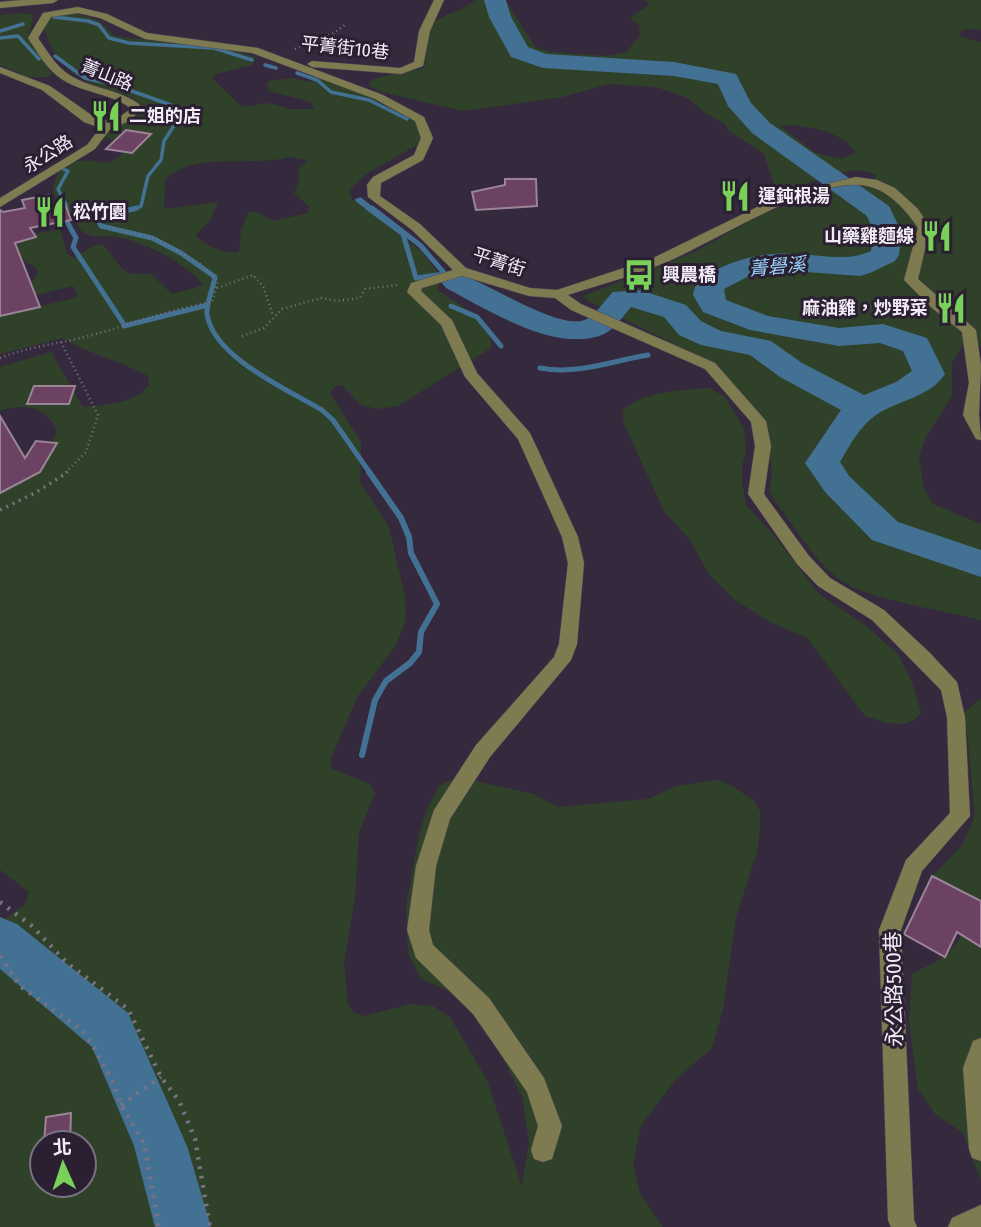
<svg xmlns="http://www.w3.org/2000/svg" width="981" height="1227" font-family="'Fira Sans Condensed','Noto Sans TC',sans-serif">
<rect width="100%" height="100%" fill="#352a3d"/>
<!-- green -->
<path fill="#2f4129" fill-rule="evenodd" d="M475,0H505L535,47L551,52L606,56L626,52L640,36L639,25L630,18L650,4L644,0H981V30L968,29L959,32L961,37L981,42V346L963,345L952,363V396L926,437L919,456L923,486L933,504L981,524V620C946,611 867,599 840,580C815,562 788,518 769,492L772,473L768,438L714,364L588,301L583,296L696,251L762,214L830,190L857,187L875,179L876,175C851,160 808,189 782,188L774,184L764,154L729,131L725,124L705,113L688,98L656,87L608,84L563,97L463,111L381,92L370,86L369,82L376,78L424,68L432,23C446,13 462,12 475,0ZM792,125C815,128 842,132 855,152L843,159L816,153L780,126Z
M20,13L34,15L28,37L52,74L49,77H28L0,65V15Z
M75,13L98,20L115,36L229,49L255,57L253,65L215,74L213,79L242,107L269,103L290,109H314L311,102L269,91L267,85L269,81L292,78L310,82L321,78L376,97L417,121L422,138L417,145L366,174L349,191L352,199L421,251L443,279L437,289C458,306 492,317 491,348L398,406L378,409L361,405L342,385L335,386L330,393L361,442L360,482L389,527L405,597L406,619L396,645L358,696L330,760L332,769L370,784L375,793L359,832L355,897L344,963L348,1004L354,1013L364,1016L410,1004L433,1006L450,1017L487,1080L522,1187L529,1142L522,1096L499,1051L466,1001L448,990L421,979L408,953L406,906L419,835L427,809L439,786L448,781L466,779L534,794L558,807L648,799L676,786L717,780L731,785L754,801L760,811V831L757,852L736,917L723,1009L712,1048L677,1078L641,1126L633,1164L640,1194L663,1227H0V923L25,904L29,892L0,870V487L48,450L57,431C47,406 23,403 0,411V367L51,352L83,407C105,405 135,404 149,385L148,376C122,361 90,355 63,338L0,354V316L78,297L73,286L0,304V289L32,281L38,274L36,267C26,263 20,257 17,247L25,236L60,229L67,254L73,258L93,246L103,244L123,270L132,274H151L172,294L204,285C184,262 147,243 117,237C105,235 90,240 80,229C77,226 75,219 73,214L57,207L53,187L59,170C64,167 69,163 75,162C103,155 105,177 131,143L103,138L110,127L138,116L141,105C134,97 122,94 112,91C74,79 57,66 44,28L51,17ZM289,157L308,160L299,168V181L294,193L309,207L308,213L273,221L259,213L249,211L241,230L239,252C225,255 205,246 195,235L209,222L218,202L164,209L165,181C190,150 253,168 289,157ZM42,1143H84V1185H42Z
M709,388L724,396L744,428L746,451L742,466V482L746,505L776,538L819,594L864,624L898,654L912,682L921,713L914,720L905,724L887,723L865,716L807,638L772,623L735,600L709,574L690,540L664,511L624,424L622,411C644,391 680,390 709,388Z
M981,698V1181L963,1133L935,1114L918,1089L909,1021L912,973C959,954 959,944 974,898L932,876L963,844L975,815L965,712Z"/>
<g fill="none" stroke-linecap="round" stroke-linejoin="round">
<!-- stream-far2 -->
<path stroke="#437194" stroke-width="3.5" d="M54,17L88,21L99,25L109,38L129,43L214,48L252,60
M0,31L23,24
M0,38L18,36L39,59
M55,56L85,78L112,84L171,105L179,118L164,141L161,160L148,176L141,206L133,210
M265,65L276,68
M297,73L317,80L331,92L369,100L407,119
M63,169L68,171L58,189L66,204V210
M360,199L374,210
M357,200L370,210"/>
<!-- stream-far1 -->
<path stroke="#437194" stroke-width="5" d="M66,208L65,218L76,238L73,247L123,323
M137,208L97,217L101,226L152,238L181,253L215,277C213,288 206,304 207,314C213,357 288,390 322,410L333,420L370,473
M368,208L403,234L416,278L445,274L420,245L372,208
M451,306L477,317L501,346
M124,326L208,305
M540,368C578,375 611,361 648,355"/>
<!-- stream -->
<path stroke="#437194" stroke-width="6" d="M362,755L375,700L386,681L410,663L419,652L421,632L437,604L411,553L409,537L401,518L369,472"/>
<!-- river -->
<path fill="#437194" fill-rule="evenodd" d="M484,0H506L511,17L528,47L546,54L674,62L736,74L751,103L770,123L889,206L902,233L899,255L895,261L870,273L860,276L793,271L753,274L724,289L726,300L768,316L839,328L883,324L927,338L945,374C929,398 898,400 876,415C859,427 850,445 840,462L849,476L898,522L981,550V577L872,540L825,492L805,463L841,410L780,377L750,355L701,345L679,335L664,317L631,307C623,316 615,329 604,334C558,355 486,309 446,288L441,282L446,276L456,273C484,280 561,333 587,319C597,313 605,300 613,292L640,290L686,305L701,321L721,331L771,341L802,363L864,395L896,382L912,371L903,351L880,343L839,346L750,330L703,312L693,295C696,279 704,276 718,269C742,257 769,252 797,254C823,255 847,262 871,251L874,233L867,216L752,133L728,106L718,84L674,76L543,68L511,57L489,17Z
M0,917L17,924L128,1013L187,1146L211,1227H155L134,1146L92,1047L0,969Z"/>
</g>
<!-- building -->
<path fill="#6c4263" stroke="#9b8495" stroke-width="2" d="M126,130L151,134L132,153L106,149Z
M505,179H536L537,206L476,210L472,192L505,185Z
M48,195L51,204L64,201L71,220L30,228L36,237L15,243L40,307L0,316V210L3,212L25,208L22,200Z
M34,386H75L69,404H27Z
M0,416L25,458L36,441L57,443L40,472L0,493Z
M932,876L981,901V947L957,932L945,957L904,934Z
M71,1113L70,1143H44L46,1117Z"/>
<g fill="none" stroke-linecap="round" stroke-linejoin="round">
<defs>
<path id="minor" d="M22,0H58L53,3L0,8V2Z
M434,0H444L430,31L423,66L401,74L312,67L307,64L312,61L400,68L414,62L419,31Z
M78,7L107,14L147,33L258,48L383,95L424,117L433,138L423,160L381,183L380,196L420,224L466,268L530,288L557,290L651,259L784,194L856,177L877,180L895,188L918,209L930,228L918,279L976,330L981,366L979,415L981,440L976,439L963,415L969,383L962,332L932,308L904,280L918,228C907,211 891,193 871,187C819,171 710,246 659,265C630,277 598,285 568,295L581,304L715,363L766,421L771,446L764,494L809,556L830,578L884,610L930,653L957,682L965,717L970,816L922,871L901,930L914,1220L917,1227H891L888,1220L879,930L906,860L950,813L947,717L941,690L872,620L818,586L797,564L748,494L755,446L751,422L705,369L571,310L555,298L529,296L462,276L422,288L421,291L452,320L477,373L530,433L578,537L584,563L577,644L571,660L490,757L450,819L436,866L429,930L433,945L489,998L544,1078L562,1126L552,1159L543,1162L534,1159L531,1150L538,1126L527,1092L473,1014L416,958L407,930L416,866L434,810L476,745L554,657L559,644L568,563L562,537L518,439L465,377L441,325L407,292L411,283L453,270L412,230L368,197L367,185L373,177L414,155L421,138L415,121L375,99L252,53L145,39L100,18L78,13L51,17L38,38C48,52 56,67 71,76C93,89 118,89 139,104L141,111L125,123L111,128L95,149L0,207V198L87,145L100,128L84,122L42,90L0,73V67L50,86L100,121L117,119L129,110V107C109,93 84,93 63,80C47,70 38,53 28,38L43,13Z
M981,1038V1161L972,1158L969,1149L963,1068L973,1041Z
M981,1205V1227H948L952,1218Z"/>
</defs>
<!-- minor casing -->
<use href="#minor" stroke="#504557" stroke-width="1"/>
<!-- path-far2 -->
<path stroke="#7b7282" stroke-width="2.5" stroke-dasharray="1 3.5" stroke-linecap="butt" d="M295,49L334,33L345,25
M217,288L253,275L263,286L273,316
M242,336L264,328L282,309L321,298L337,301L360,298L365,289L397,285
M61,342L98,415L86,452L65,473
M0,358C28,347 56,344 85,337C128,326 168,309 212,302L218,281L199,263L157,239L102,226"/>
<!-- path-far1 -->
<path stroke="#7b7282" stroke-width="3.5" stroke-dasharray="2 5" stroke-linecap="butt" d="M0,510L35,493L68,472"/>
<!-- path -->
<path stroke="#7b7282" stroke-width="4.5" stroke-dasharray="2.5 7" stroke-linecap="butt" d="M0,902L32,926L67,963L128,1009L161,1077L179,1101L195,1139L210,1227
M0,956L20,986L83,1031L96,1051L112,1080L121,1105L144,1143L159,1227
M121,1105L161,1077"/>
<!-- minor -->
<use href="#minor" fill="#7e7b50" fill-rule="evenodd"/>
</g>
<!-- icons -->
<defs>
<symbol id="restaurant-bare" viewBox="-9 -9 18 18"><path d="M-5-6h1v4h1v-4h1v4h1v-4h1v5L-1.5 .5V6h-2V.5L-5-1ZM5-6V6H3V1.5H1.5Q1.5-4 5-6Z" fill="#78d158" stroke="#2b2032" stroke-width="2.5" paint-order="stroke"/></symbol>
<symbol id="bus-bare" viewBox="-9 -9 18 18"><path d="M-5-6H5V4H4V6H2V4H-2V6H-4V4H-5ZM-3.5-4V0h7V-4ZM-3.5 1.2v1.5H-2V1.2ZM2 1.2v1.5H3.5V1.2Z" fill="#78d158" stroke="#2b2032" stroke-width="2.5" paint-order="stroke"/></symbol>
</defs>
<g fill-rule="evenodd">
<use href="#restaurant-bare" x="84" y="94" width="44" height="44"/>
<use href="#restaurant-bare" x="713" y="174" width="44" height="44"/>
<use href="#restaurant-bare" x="28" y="190" width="44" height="44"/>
<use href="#restaurant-bare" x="915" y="214" width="44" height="44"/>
<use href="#bus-bare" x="617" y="253" width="44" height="44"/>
<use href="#restaurant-bare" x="929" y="286" width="44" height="44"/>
</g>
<g text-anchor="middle" stroke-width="6" stroke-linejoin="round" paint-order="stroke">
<!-- far-street labels -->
<g font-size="18" fill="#f3ecf8" stroke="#2b2032">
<text transform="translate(345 48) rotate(6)" y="6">平菁街10巷</text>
<text transform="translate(107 75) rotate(22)" y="6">菁山路</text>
<text transform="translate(48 154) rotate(-32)" y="6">永公路</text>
<text transform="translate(499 262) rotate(18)" y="6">平菁街</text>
</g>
<!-- far-poi labels -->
<g font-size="18" font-weight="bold" fill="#f3ecf8" stroke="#2b2032" text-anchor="start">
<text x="129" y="122">二姐的店</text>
<text x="758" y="202">運鈍根湯</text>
<text x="73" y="218">松竹園</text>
<text x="914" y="242" text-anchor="end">山藥雞麵線</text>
<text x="662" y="281">興農橋</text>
<text x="928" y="314" text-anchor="end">麻油雞，炒野菜</text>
</g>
<!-- far-water labels -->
<g font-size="19" font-style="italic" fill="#9bd3fe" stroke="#2b2032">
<text transform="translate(777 266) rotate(-5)" y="7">菁礐溪</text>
</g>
<!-- street labels -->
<g font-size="21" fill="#f3ecf8" stroke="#2b2032">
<text transform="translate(894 989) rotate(-91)" y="7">永公路500巷</text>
</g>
</g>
<!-- north arrow -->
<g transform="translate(63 1164) rotate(357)"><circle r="33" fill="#2b2032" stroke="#7b7281" stroke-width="2"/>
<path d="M0-5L12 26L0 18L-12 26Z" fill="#78d158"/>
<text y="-10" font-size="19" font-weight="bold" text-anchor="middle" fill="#f3ecf8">北</text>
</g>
</svg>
